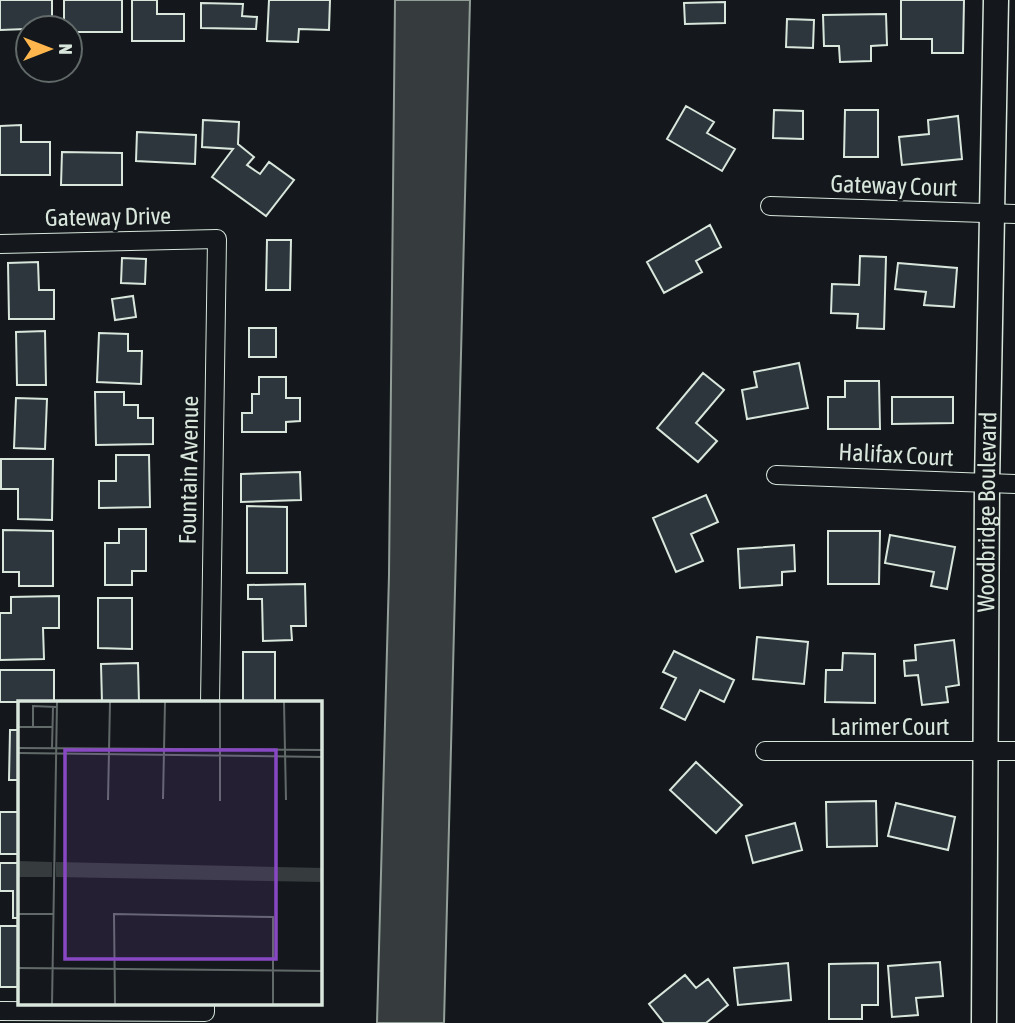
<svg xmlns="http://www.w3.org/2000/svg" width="1015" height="1023" font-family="'Asap Condensed',sans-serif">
<rect width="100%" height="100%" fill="#14181c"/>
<!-- water -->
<path fill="#363b3e" stroke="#939e99" stroke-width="2" d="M395,0H470L444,1023H377L389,575Z"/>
<!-- building -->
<path fill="#2c363c" stroke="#d8e6dc" stroke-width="2" d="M0,0H52V28L0,30Z
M64,0H122V32H70V28H64Z
M132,0H157V14H184V41H132Z
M269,0H330L329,30L299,29L298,42L267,41Z
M901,0H964L963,53H932V39H901Z
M725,2V23L685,24L684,3Z
M201,3L243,4L242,16L257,17L256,29L201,28Z
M886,14L887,45L871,46V61L840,62L839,46H824L823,15Z
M787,19L814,20L813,48L786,47Z
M686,106L714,122L707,133L735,149L722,171L667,139Z
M774,110L803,111V139L773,138Z
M845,110H878V157H844Z
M958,116L962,159L902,165L899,137L929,134L928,120Z
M203,120L239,122L238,144L254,157L247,165L260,174L269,162L294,180L266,216L212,177L233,149L202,147Z
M21,125V142H50V175H0V126Z
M137,132L196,135L195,164L136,161Z
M62,152L122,153V185H61Z
M710,225L721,247L696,261L702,272L664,293L647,262Z
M267,240H291L290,290H266Z
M860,256L886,257L884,329L857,328L858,314L831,313L832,284L859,285Z
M122,258L146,259L145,284L121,283Z
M38,262L39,290H54V319H9L8,263Z
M898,263L957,268L954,307L924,305L926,292L895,289Z
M133,296L136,317L115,320L112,299Z
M249,328H276V357H249Z
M45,331L46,385H17L16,332Z
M99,333L128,334V351H142L141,384L97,382Z
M799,363L808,408L747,419L742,390L757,387L754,372Z
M703,373L724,390L696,423L717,441L698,462L657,428Z
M259,377H286V398H300V421L286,422V432H242V413H252V394H259Z
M845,381H879L880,429H828V397H845Z
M95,392H124V405H138V418H153V444L96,445Z
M892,397H953V423L892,424Z
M16,398L47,399L45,449L14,448Z
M116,455H149L150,507L99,508V481H116Z
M1,459H53L52,520L18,519V489H1Z
M300,472L301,500L241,502V474Z
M706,495L718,522L691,534L703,561L676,572L653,518Z
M247,506L287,507V573H247Z
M119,529H146V571H132V585H105V543H119Z
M3,530L53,531V586H19V572H3Z
M828,531H880L879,584H828Z
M890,535L955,547L947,589L931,586L934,572L885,563Z
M794,545L795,571L782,572V585L740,588L738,549Z
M305,584L306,626H291L292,640L263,641L262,599H248V585Z
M59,596V628H43L44,659L0,660V613H11V597Z
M98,598H132V649L98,648Z
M757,637L808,642L804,684L753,679Z
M954,640L959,685L946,687L948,702L922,705L918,675L905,676L904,661L916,660L915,645Z
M674,651L734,680L724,702L700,690L685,720L661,708L676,678L663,672Z
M243,652H275V703H243Z
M843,653L875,654V703L825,702L826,670H842Z
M138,663L139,703H102L101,664Z
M0,670H54V702H0Z
M10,730H19V780H9Z
M696,762L742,805L716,833L670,790Z
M876,801L877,846L827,847L826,802Z
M896,803L955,817L948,850L888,836Z
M0,812H19V854H0Z
M795,823L802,850L753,863L746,836Z
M0,863H19V918H13V891H0Z
M0,926H19V987H0Z
M940,962L943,996L916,998L918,1015L892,1017L888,966Z
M788,963L791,1000L738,1005L734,968Z
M878,963V1005H862V1019H829V964Z
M685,975L696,988L708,979L728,1005L706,1023H664L649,1004Z"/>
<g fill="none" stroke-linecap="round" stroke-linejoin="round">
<defs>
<path id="street" d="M770,206L1015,214
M0,244L217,239L210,703
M776,475L1015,484
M765,751H1015
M0,1011L205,1012V1004"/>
<g id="secondary">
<path id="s1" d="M984,1023L987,484L996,0"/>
</g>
</defs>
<!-- street casing -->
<use href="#street" stroke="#d8e6dc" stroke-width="20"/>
<!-- secondary casing -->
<use href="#secondary" stroke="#d8e6dc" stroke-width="27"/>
<!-- street -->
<use href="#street" stroke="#14181c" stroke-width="18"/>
<!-- secondary -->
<use href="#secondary" stroke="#14181c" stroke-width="24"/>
</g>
<g text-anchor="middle" stroke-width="5" stroke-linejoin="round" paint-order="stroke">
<!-- street labels -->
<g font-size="24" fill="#d8e6dc" stroke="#14181c">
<text transform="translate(894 186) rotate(2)" y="8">Gateway Court</text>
<text transform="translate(108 217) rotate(-1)" y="8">Gateway Drive</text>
<text transform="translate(896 455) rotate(3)" y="8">Halifax Court</text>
<text transform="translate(189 470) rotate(-89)" y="8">Fountain Avenue</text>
<text dy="8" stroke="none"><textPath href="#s1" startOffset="511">Woodbridge Boulevard</textPath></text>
<text x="890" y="735">Larimer Court</text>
</g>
</g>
<!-- overview -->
<g transform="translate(18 701)">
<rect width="304" height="304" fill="#14181c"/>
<path d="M0,160L34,161V176H0ZM38,161L305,167L304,181L38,176Z" fill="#363b3e"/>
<path fill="none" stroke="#626a69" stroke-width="2" d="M266,1L268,99M0,26H35M15,26V5L38,6M0,47L305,49M34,47L35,6M0,52L305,56M145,98L147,1M90,99L92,1M202,100V1M0,213H35M0,267L305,270M34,304L39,1M97,304L96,213L255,216V304"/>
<path fill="#8948c3" fill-opacity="0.15" stroke="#8948c3" stroke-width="3.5" d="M47,49H258V258H47Z"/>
<rect width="304" height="304" fill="none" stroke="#d8e6dc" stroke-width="3.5"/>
</g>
<!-- north arrow -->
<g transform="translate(49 49) rotate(90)"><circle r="33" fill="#14181c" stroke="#626a69" stroke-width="2"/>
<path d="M0-5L12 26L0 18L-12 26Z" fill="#ffb74d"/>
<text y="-10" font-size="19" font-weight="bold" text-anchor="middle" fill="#d8e6dc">N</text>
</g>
</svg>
